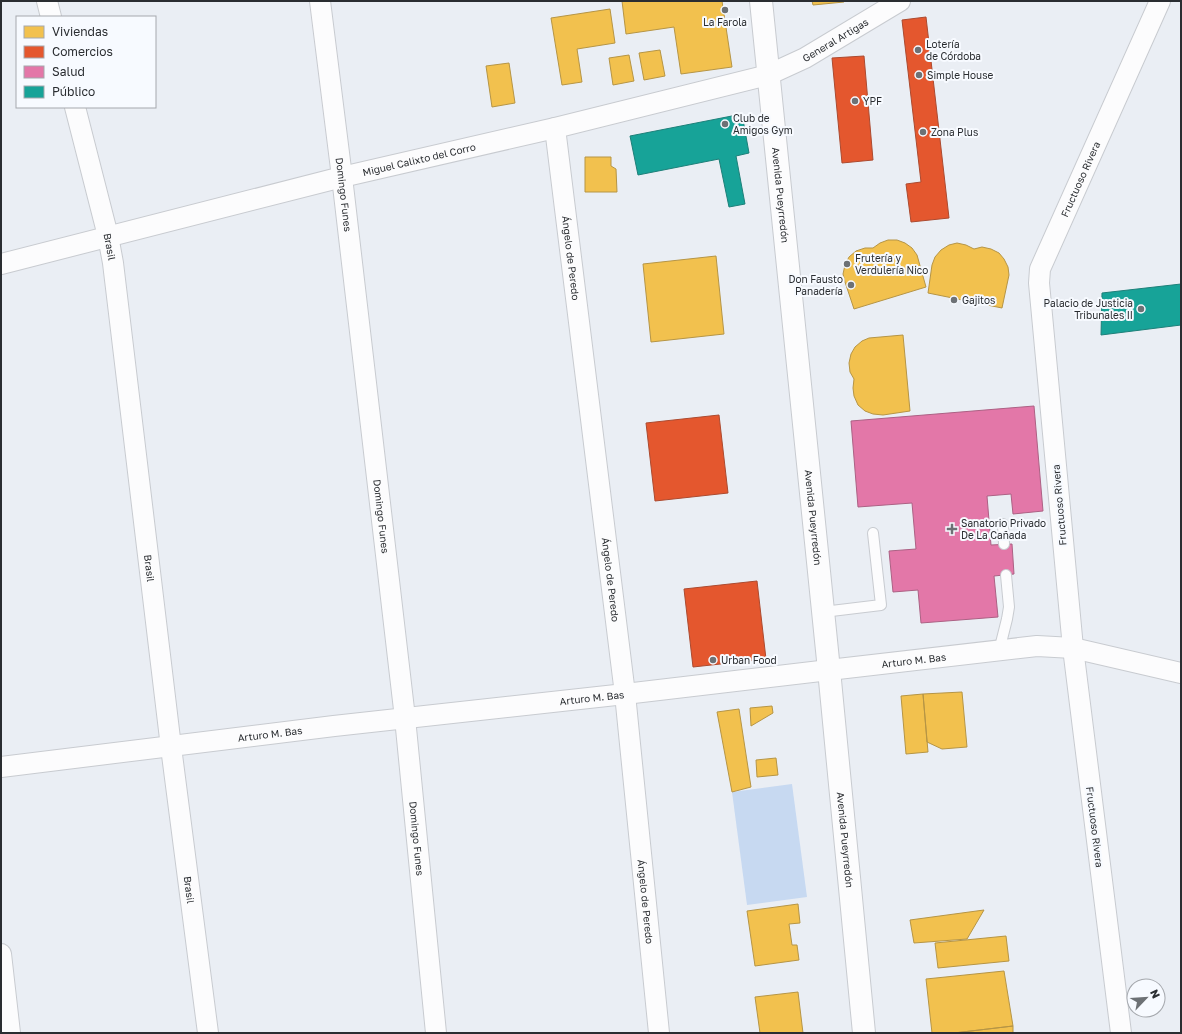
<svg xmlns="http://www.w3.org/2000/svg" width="1182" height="1034" font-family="'Golos Text',sans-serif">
<rect width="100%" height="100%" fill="#eaeef4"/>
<!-- green -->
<path fill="#c7d9f1" d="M792,784L807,897L747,905L732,792Z"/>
<!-- homes -->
<path fill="#f2c14e" stroke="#b69545" d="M622,1H722L732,67L681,74L674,27L626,34Z
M812,1H844V2L813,5Z
M610,9L615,43L577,49L582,82L562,85L551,18Z
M660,50L665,76L644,80L639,53Z
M629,55L634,81L613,85L609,58Z
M509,63L515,103L492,107L486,66Z
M585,157H611V166L616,169L617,192H585Z
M888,240H897L905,243L912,248L917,255L926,287L854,309L845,282L843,274L845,265L849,257L856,251L865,248H873L880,243Z
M957,243L966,245L974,249L982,247L991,249L999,253L1004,259L1008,267L1009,275L1002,308L928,293L932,265L935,257L941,250L949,245Z
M716,256L724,334L651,342L643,264Z
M903,335L910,411L883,415L873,414L865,411L858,405L854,396L853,388L854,379L850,372L849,363L851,354L855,347L862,341L869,338Z
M962,692L967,747L942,749L927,742L923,694Z
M923,694L928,752L906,754L901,696Z
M772,706L773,713L751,726L750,708Z
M739,709L751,787L732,792L717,712Z
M776,758L778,775L757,777L756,760Z
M798,904L800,923L789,924L792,945H797L799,960L755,966L747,911Z
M984,910L967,939L914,943L910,920Z
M1006,936L1009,961L938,968L935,943Z
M1004,971L1013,1026L954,1033H932L926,979Z
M798,992L803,1033H760L755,997Z
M1013,1026V1033H954Z"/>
<!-- shops -->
<path fill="#e4572e" stroke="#ac4a2f" d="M926,17L949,218L911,222L906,184L921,182L902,20Z
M864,56L873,160L842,163L832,58Z
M719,415L728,493L655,501L646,423Z
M757,581L766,659L693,667L684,589Z"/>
<!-- health -->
<path fill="#e377a8" stroke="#ac6184" d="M1034,406L1043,511L1013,514L1011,494L987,496L991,545L1012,544L1014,574L994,576L998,617L921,623L918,590L893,592L889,551L916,549L912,503L858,507L851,421Z"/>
<!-- public -->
<path fill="#17a398" stroke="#1d8079" d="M742,114L749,153L736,156L745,204L729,207L719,159L638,175L630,136Z
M1181,284V325L1101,335L1102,293Z"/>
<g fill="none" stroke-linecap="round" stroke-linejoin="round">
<defs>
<path id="service" d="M1003,524L1004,544
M823,612L881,605L873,533
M999,651L1007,619L1009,607L1006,575"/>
<g id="minor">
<path d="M47,1L51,17"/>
<path id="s1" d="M320,1L342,177L405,718L436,1033"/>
<path id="s2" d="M75,107L108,236L113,263L171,747L208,1033"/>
<path id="s3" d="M555,128L625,694L659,1033"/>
<path id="s4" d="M1,264L342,177L555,128L768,75L805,58L900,1"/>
<path id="s5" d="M1,767L334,726L625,694L829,670L1037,646L1073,648L1181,673"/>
<path d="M1,954L10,1033"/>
<path id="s6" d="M1121,1033L1073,648L1039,283L1040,269L1160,1"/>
</g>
<g id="secondary">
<path id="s7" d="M761,1L829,670L864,1033"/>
</g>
</defs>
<!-- service casing -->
<use href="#service" stroke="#c8cbd0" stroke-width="12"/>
<!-- minor casing -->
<use href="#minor" stroke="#c8cbd0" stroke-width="22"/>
<!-- secondary casing -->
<use href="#secondary" stroke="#c8cbd0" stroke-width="24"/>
<!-- service -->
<use href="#service" stroke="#fcfcfd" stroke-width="10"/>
<!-- minor -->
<use href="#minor" stroke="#fcfcfd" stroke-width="20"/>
<!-- secondary -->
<use href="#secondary" stroke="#fcfcfd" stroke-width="22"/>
</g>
<!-- markers -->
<g fill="#6d7175" stroke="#f7faff" stroke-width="1.5">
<circle cx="725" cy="10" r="4"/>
<circle cx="918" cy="50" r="4"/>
<circle cx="919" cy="75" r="4"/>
<circle cx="855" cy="101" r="4"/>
<circle cx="725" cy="124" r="4"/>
<circle cx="923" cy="132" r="4"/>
<circle cx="847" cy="264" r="4"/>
<circle cx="851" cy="285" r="4"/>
<circle cx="954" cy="300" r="4"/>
<circle cx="1141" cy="309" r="4"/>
<path d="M950 523h4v4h4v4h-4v4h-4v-4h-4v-4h4z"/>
<circle cx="713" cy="660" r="4"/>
</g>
<g text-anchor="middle" stroke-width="4" stroke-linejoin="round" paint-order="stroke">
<!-- poi labels -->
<g font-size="10" fill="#2a2d31" stroke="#f7faff" text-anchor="start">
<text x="725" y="26" text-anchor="middle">La Farola</text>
<text x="926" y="48">Lotería<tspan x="926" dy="12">de Córdoba</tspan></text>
<text x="927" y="79">Simple House</text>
<text x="863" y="105">YPF</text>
<text x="733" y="122">Club de<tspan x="733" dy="12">Amigos Gym</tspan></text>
<text x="931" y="136">Zona Plus</text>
<text x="855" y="262">Frutería y<tspan x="855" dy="12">Verdulería Nico</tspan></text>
<text x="843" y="283" text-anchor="end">Don Fausto<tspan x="843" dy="12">Panadería</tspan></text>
<text x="962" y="304">Gajitos</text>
<text x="1133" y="307" text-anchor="end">Palacio de Justicia<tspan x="1133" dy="12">Tribunales II</tspan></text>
<text x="961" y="527">Sanatorio Privado<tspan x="961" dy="12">De La Cañada</tspan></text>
<text x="721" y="664">Urban Food</text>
</g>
<!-- street labels -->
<g font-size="10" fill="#2a2d31" stroke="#f7faff">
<text dy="4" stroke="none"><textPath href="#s4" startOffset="866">General Artigas</textPath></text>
<text dy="4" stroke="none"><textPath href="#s4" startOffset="431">Miguel Calixto del Corro</textPath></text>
<text dy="4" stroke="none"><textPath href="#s6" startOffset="867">Fructuoso Rivera</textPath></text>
<text dy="4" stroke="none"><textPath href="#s1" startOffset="195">Domingo Funes</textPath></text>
<text dy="4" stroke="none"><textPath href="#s7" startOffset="195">Avenida Pueyrredón</textPath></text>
<text dy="4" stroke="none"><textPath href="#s2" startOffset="144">Brasil</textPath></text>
<text dy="4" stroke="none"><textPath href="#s3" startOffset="131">Ángelo de Peredo</textPath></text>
<text transform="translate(1059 505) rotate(-95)" y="4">Fructuoso Rivera</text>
<text dy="4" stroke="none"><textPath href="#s1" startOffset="519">Domingo Funes</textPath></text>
<text dy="4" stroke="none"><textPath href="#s7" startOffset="519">Avenida Pueyrredón</textPath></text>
<text dy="4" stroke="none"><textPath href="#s2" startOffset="468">Brasil</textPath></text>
<text dy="4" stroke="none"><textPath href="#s3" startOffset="455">Ángelo de Peredo</textPath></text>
<text dy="4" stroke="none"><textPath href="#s5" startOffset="919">Arturo M. Bas</textPath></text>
<text dy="4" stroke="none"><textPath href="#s5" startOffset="595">Arturo M. Bas</textPath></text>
<text dy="4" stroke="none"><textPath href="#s5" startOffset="271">Arturo M. Bas</textPath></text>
<text transform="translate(1095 827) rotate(83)" y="4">Fructuoso Rivera</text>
<text dy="4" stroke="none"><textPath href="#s1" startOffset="843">Domingo Funes</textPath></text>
<text dy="4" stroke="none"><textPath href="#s7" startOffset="843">Avenida Pueyrredón</textPath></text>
<text dy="4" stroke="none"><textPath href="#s2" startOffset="792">Brasil</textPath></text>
<text dy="4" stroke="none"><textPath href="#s3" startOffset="779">Ángelo de Peredo</textPath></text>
</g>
</g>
<!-- border -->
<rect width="1182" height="1034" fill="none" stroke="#2a2d31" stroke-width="4"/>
<!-- legend -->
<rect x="16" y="16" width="140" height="92" fill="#f7faff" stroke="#a5a8ad"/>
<rect x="24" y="26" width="20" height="12" fill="#f2c14e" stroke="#a5a8ad"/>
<text x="52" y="36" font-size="12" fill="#2a2d31">Viviendas</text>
<rect x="24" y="46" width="20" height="12" fill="#e4572e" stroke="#a5a8ad"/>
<text x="52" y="56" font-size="12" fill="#2a2d31">Comercios</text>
<rect x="24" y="66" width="20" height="12" fill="#e377a8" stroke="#a5a8ad"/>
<text x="52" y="76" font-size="12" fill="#2a2d31">Salud</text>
<rect x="24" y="86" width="20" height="12" fill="#17a398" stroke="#a5a8ad"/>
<text x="52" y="96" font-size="12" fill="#2a2d31">Público</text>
<!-- north arrow -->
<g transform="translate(1146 998) rotate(65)"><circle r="19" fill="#f7faff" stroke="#a5a8ad"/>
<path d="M0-3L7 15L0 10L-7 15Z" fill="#6d7175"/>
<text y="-6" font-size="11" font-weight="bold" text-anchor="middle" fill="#2a2d31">N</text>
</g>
</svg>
